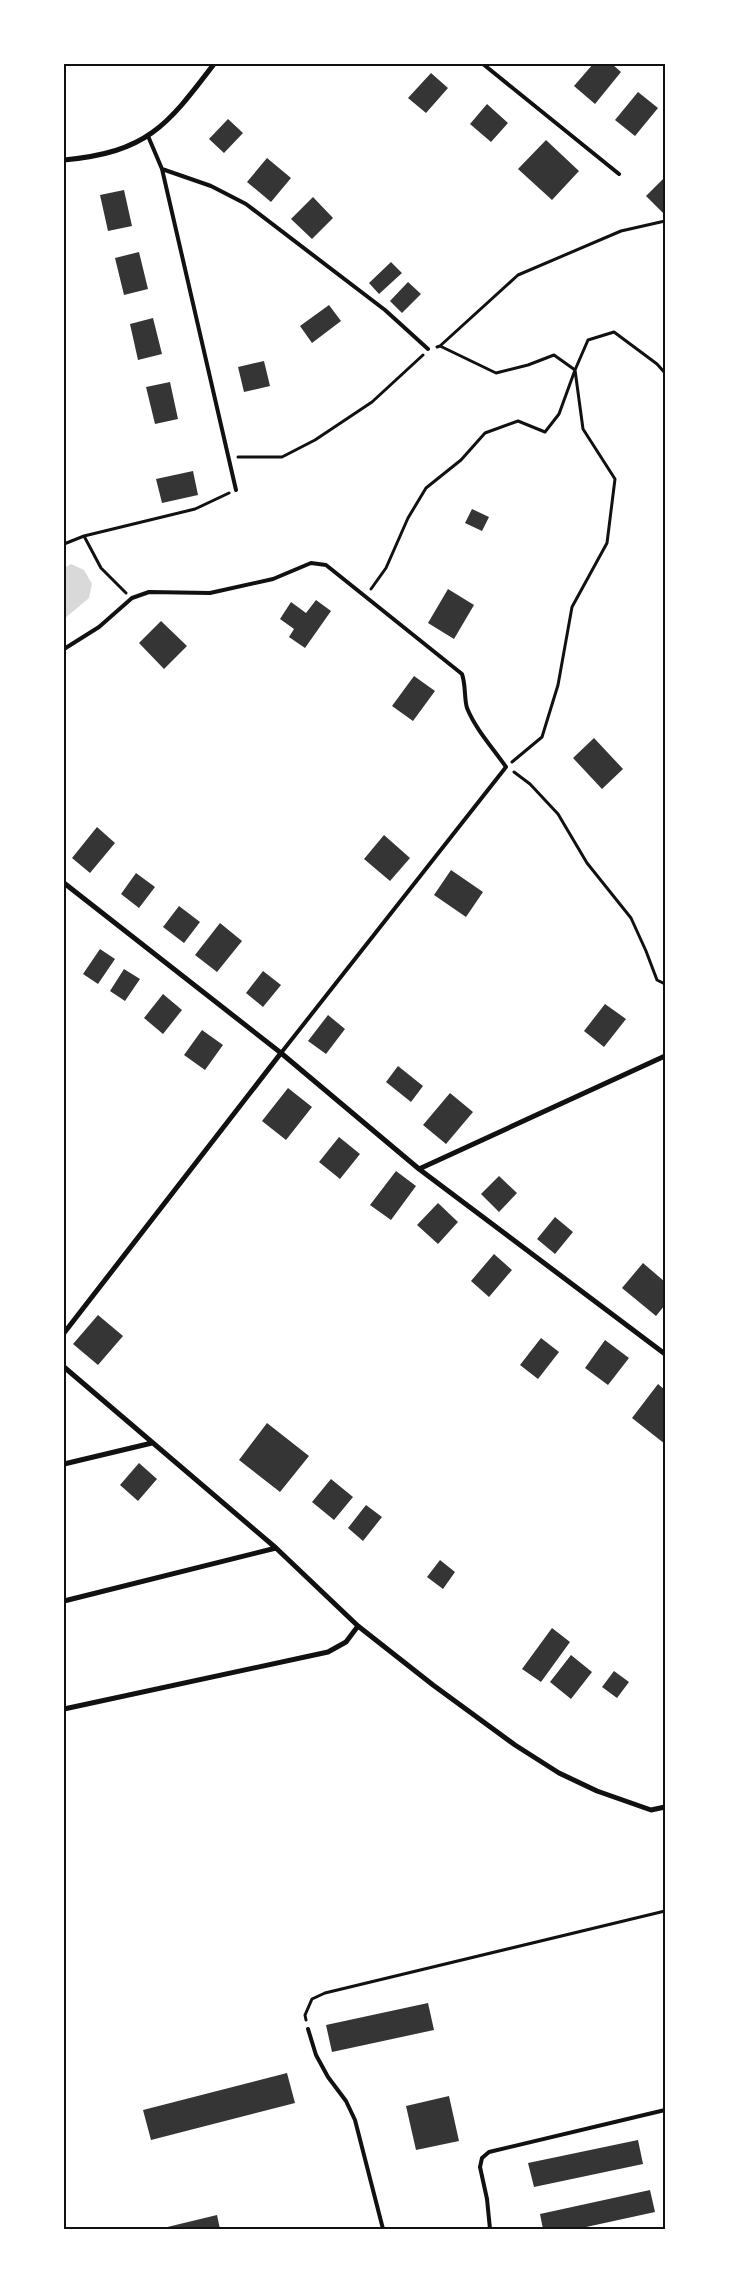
<svg xmlns="http://www.w3.org/2000/svg" width="729" height="2293" font-family="'PT Sans Narrow',sans-serif">
<rect width="100%" height="100%" fill="#fff"/>
<!-- water -->
<path fill="#d9d9d9" d="M71,564L84,570L92,584L89,598L64,619V568Z"/>
<!-- building -->
<path fill="#353535" d="M593,64H612L621,72L595,104L574,86Z
M431,73L448,88L426,113L408,98Z
M638,92L658,108L635,136L615,120Z
M487,104L508,123L491,142L470,124Z
M228,119L243,133L224,153L209,139Z
M546,140L579,171L552,200L518,169Z
M267,158L291,178L271,202L247,182Z
M665,177V215L646,196Z
M124,190L132,226L108,231L100,195Z
M313,197L333,218L312,239L291,219Z
M139,252L148,289L124,295L115,258Z
M391,262L402,273L379,294L369,283Z
M408,282L421,294L402,313L390,301Z
M329,305L341,321L312,343L300,326Z
M153,318L162,354L138,360L130,324Z
M264,361L270,386L244,392L238,367Z
M170,382L178,419L155,424L146,387Z
M193,471L198,495L162,503L156,479Z
M472,509L489,517L482,531L465,523Z
M448,589L474,605L454,639L428,623Z
M316,600L331,611L305,648L289,637L294,629L280,619L291,602L306,613Z
M161,621L187,646L164,669L139,643Z
M414,676L435,691L413,721L392,706Z
M594,738L623,769L602,789L573,758Z
M97,827L115,843L90,873L72,858Z
M384,835L410,858L390,881L364,859Z
M451,870L483,892L466,917L434,895Z
M136,873L155,887L139,908L121,894Z
M179,906L200,922L184,943L163,927Z
M220,923L242,941L217,972L195,955Z
M100,949L115,959L98,984L83,974Z
M124,969L140,979L125,1001L110,991Z
M263,971L281,985L263,1007L246,993Z
M163,994L182,1010L163,1034L144,1018Z
M605,1004L626,1019L604,1047L584,1031Z
M328,1015L345,1029L326,1054L308,1041Z
M202,1030L223,1045L205,1070L184,1055Z
M398,1066L423,1086L411,1102L386,1082Z
M288,1088L312,1107L286,1140L262,1121Z
M450,1093L473,1112L446,1144L423,1125Z
M339,1137L360,1154L340,1179L319,1162Z
M396,1171L416,1186L391,1220L370,1205Z
M499,1176L517,1193L499,1212L481,1194Z
M438,1203L458,1222L438,1244L417,1225Z
M555,1217L573,1232L555,1254L537,1239Z
M494,1254L512,1270L489,1297L471,1281Z
M643,1263L665,1282V1305L656,1316L622,1288Z
M98,1315L123,1336L98,1365L73,1344Z
M541,1338L559,1352L538,1379L520,1365Z
M605,1340L629,1358L608,1385L585,1368Z
M658,1384L665,1390V1444L632,1418Z
M267,1423L309,1456L280,1492L239,1460Z
M139,1463L157,1479L138,1501L120,1485Z
M331,1479L353,1497L334,1520L312,1502Z
M366,1505L382,1517L363,1541L348,1528Z
M440,1560L455,1572L443,1589L427,1577Z
M552,1628L570,1642L541,1682L522,1669Z
M571,1655L592,1672L571,1699L550,1682Z
M614,1671L629,1682L617,1698L602,1687Z
M428,2003L434,2030L332,2052L326,2025Z
M287,2073L295,2103L151,2140L143,2110Z
M449,2096L459,2141L416,2150L406,2106Z
M638,2140L643,2164L534,2187L528,2163Z
M650,2190L655,2212L577,2229H543L540,2214Z
M217,2215L220,2229H159Z"/>
<g fill="none" stroke-linecap="round" stroke-linejoin="round">
<!-- path -->
<path stroke="#111" stroke-width="3" d="M440,346L518,275L621,231L665,221
M437,347L440,346L496,373L528,365L554,355L575,370L588,340L614,332L657,364L665,373
M238,457H282L315,440L372,402L423,355
M64,544L84,536
M371,589L386,568L408,518L426,488L461,460L485,433L518,421L545,432L559,414L575,370
M126,593L101,568L84,536L195,509L229,493
M512,762L542,737L558,685L572,607L607,543L615,479L583,429L575,370
M514,772L530,784L558,814L587,863L631,918L646,951L657,980L665,984
M306,2020L305,2015L312,1999L325,1993L665,1911"/>
<!-- service -->
<path stroke="#111" stroke-width="4" d="M483,64L619,174
M148,136L162,169L236,490
M162,169L211,186L246,204L385,310L428,349
M64,649L99,627L132,598L149,592L210,593L273,579L311,563L326,565L462,674C466,686 464,698 467,708C476,730 493,748 506,767L281,1053
M308,2029L316,2055L328,2077L346,2101L355,2120L383,2229
M490,2229L487,2199L480,2167L482,2158L489,2152L665,2110"/>
<!-- minor -->
<path stroke="#111" stroke-width="5" d="M64,160C147,152 166,127 214,64
M64,883L281,1053L419,1169L665,1354
M419,1169L665,1056
M64,1333L281,1053
M64,1367L276,1548L358,1626L433,1685L515,1745L559,1773L597,1791L651,1810L665,1807
M64,1464L152,1443
M64,1601L276,1548
M64,1709L328,1652L346,1642L358,1626"/>
</g>
<!-- border -->
<rect width="729" height="2293" fill="none" stroke="#ffffff" stroke-width="130"/>
<rect x="65" y="65" width="599" height="2163" fill="none" stroke="#111" stroke-width="2"/>
</svg>
